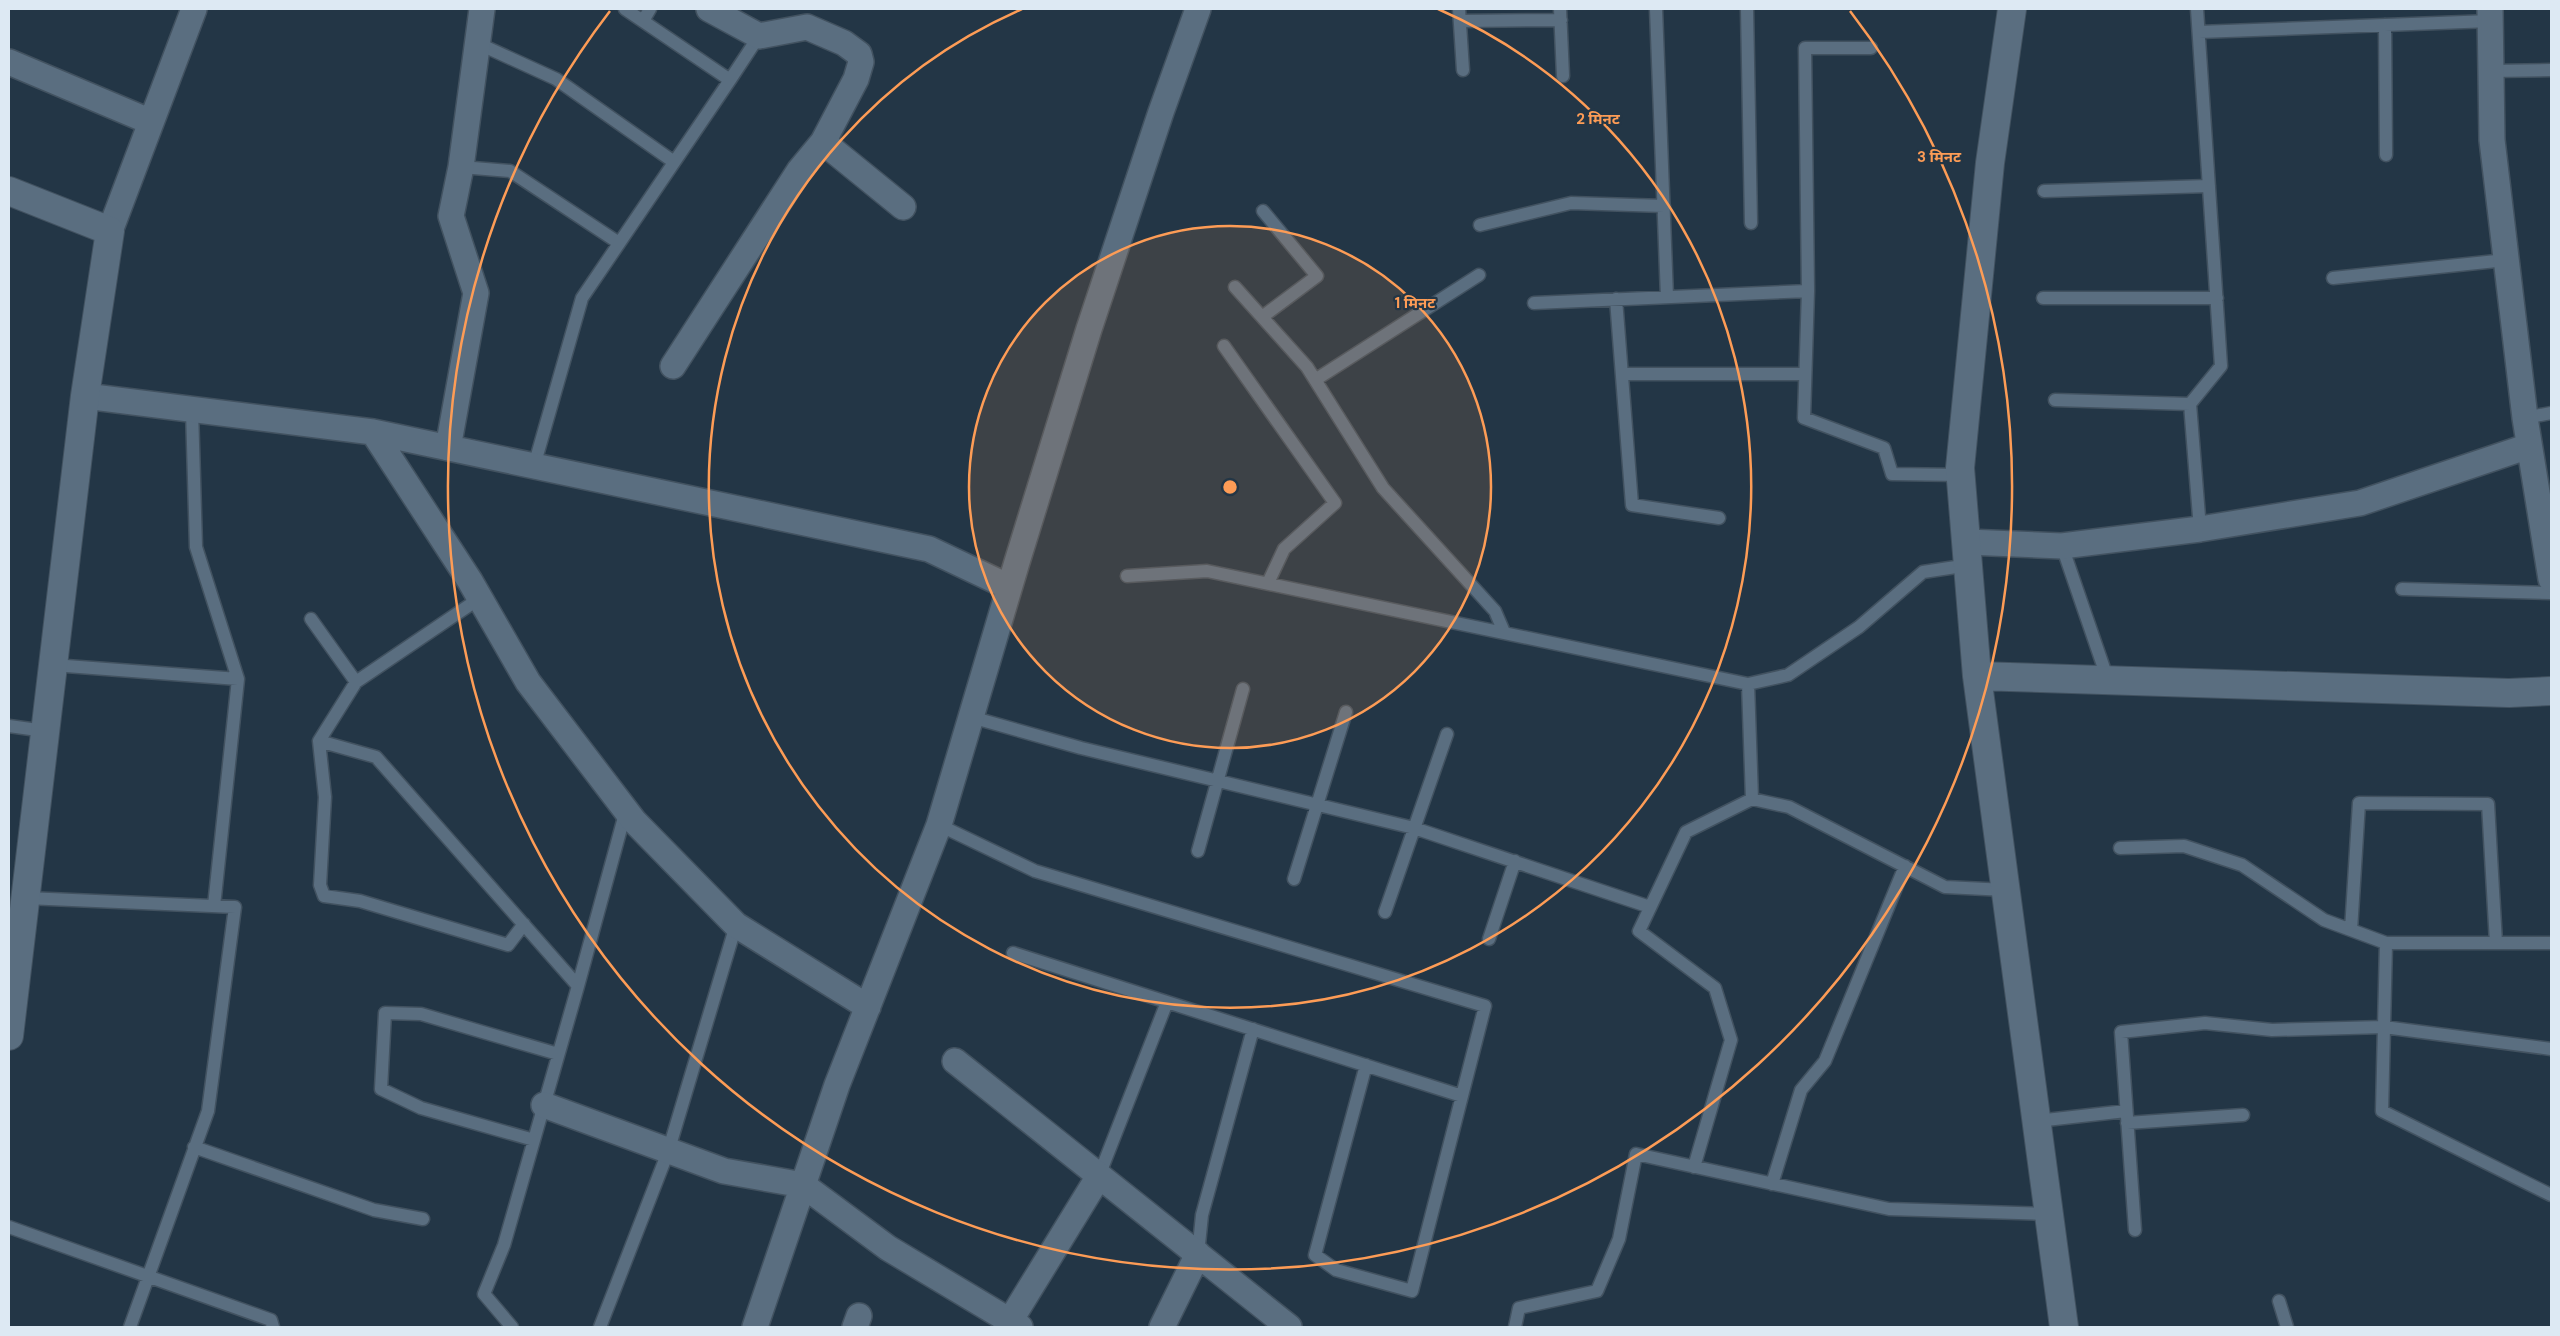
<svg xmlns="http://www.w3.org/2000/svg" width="2560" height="1336" font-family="'DM Sans','Noto Sans Devanagari',sans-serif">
<rect width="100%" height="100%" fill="#233646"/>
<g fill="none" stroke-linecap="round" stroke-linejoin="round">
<defs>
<path id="service" d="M1459,9L1463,70
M1560,9L1563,76
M1656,9L1667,297
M1747,9L1751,223
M2197,9L2221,366L2190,404L2200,529
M643,21L650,9
M1460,21L1561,20
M2385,25L2386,155
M2199,32L2491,21
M477,43L556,79L674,162
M1871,48H1805L1808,291L1804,418L1884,448L1892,474L1961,475
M2491,71L2551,70
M730,80L759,36
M461,167L510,171L619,243
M2044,191L2209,186
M1480,225L1571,203L1664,206
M2333,278L2506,260
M1235,287L1307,367L1383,488L1495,611L1504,632
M2043,298H2217
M1616,299L1632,505L1719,518
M1534,303L1808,291
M1262,317L1317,276L1263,211
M1224,346L1335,503L1284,549L1268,583
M1622,374H1805
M1315,380L1479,275
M2055,400L2190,404
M195,410H192L196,547L238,679L214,906
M2525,418L2551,413
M534,466L582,298L730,80L625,9
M2062,546L2108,680
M1127,576L1207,571L1748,684L1788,675L1859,627L1923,572L1969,565
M2402,589L2551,593
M311,619L356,682L480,598
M53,665L238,679
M356,682L319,741L325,797L320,885L324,896L360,901L508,945L524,924
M1748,684L1752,799
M971,717L1081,748L1414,828L1650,907
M9,726L45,731
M319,741L376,757L578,986
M939,825L1035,871L1485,1006L1412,1291L1336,1270L1315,1255L1366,1065
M2120,848L2184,846L2242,865L2324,920L2386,943H2551
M1198,851L1243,689
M1294,879L1346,712
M26,898L235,907L208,1111L130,1327
M1385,912L1447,734
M2351,930L2359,803L2488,804L2496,943
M1489,939L1515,861
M2386,943L2382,1111L2551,1195
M1013,953L1462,1096
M2037,1121L2126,1111
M2127,1123L2243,1115
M534,1140L421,1108L381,1089L385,1013L421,1014L558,1054
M194,1147L374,1210L423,1219
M1694,1167L1731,1040L1715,988L1639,931L1686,832L1752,799L1789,807L1945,887L2006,890
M1099,1176L1167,1002
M1772,1184L1801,1090L1825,1061L1905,866
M9,1227L271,1320L273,1327
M2135,1230L2121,1032L2205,1023L2272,1030L2384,1027L2551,1049
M1198,1254L1202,1215L1253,1029
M2279,1301L2287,1327
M512,1327L484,1294L504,1245L578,986L626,810
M600,1327L668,1152L736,925
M1515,1327L1519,1308L1597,1291L1619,1239L1636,1154L1889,1209L2049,1214"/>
<path id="minor" d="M2490,9L2492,140L2525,418L2551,579
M9,62L151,122
M823,142L903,207
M110,231L194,9
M673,366L799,171L823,142L856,79L861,62L859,54L844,43L807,27L759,36L709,9
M85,396L373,432L929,549L1009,587
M373,432L470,581L528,682L634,821L736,925L868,1007
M448,448L476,293L451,216L461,167L482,9
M1967,542L2062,546L2200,529L2360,503L2529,446
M955,1061L1289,1327
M544,1105L724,1171L803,1185L888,1248L1020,1327
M1010,1321L1099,1176
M755,1327L837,1085L939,825L1017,562L1089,329L1161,112L1198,9
M855,1327L859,1316
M1162,1327L1198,1254"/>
<path id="tertiary" d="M2012,9L1990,163L1960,468L1977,676L2064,1327
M9,191L110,231L85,396L9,1036
M1977,676L2509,693L2551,691"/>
</defs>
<!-- service casing -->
<use href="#service" stroke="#425260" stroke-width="15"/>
<!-- minor casing -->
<use href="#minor" stroke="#425260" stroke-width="28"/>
<!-- tertiary casing -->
<use href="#tertiary" stroke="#425260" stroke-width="30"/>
<!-- service -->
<use href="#service" stroke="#5a6e80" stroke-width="12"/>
<!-- minor -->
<use href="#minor" stroke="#5a6e80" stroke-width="25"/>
<!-- tertiary -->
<use href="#tertiary" stroke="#5a6e80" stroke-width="28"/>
</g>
<!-- distance rings -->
<circle cx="1230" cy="487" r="261" fill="#fd9c56" fill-opacity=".12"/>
<g fill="none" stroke="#fd9c56" stroke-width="2.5">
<circle cx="1230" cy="487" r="261"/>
<path d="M1438 9A521 521 0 1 1 1022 9"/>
<path d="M1850 11A782 782 0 1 1 610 11"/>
</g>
<circle cx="1230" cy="487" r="8" fill="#fd9c56" stroke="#233646" stroke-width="2.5"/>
<g font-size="15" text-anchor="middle" font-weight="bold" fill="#fd9c56" stroke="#233646" stroke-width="4.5" stroke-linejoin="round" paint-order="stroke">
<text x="1598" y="124">2 मिनट</text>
<text x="1939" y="162">3 मिनट</text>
<text x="1415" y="308">1 मिनट</text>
</g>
<!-- border -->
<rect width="2560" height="1336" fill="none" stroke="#dde9f3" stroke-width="20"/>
</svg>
